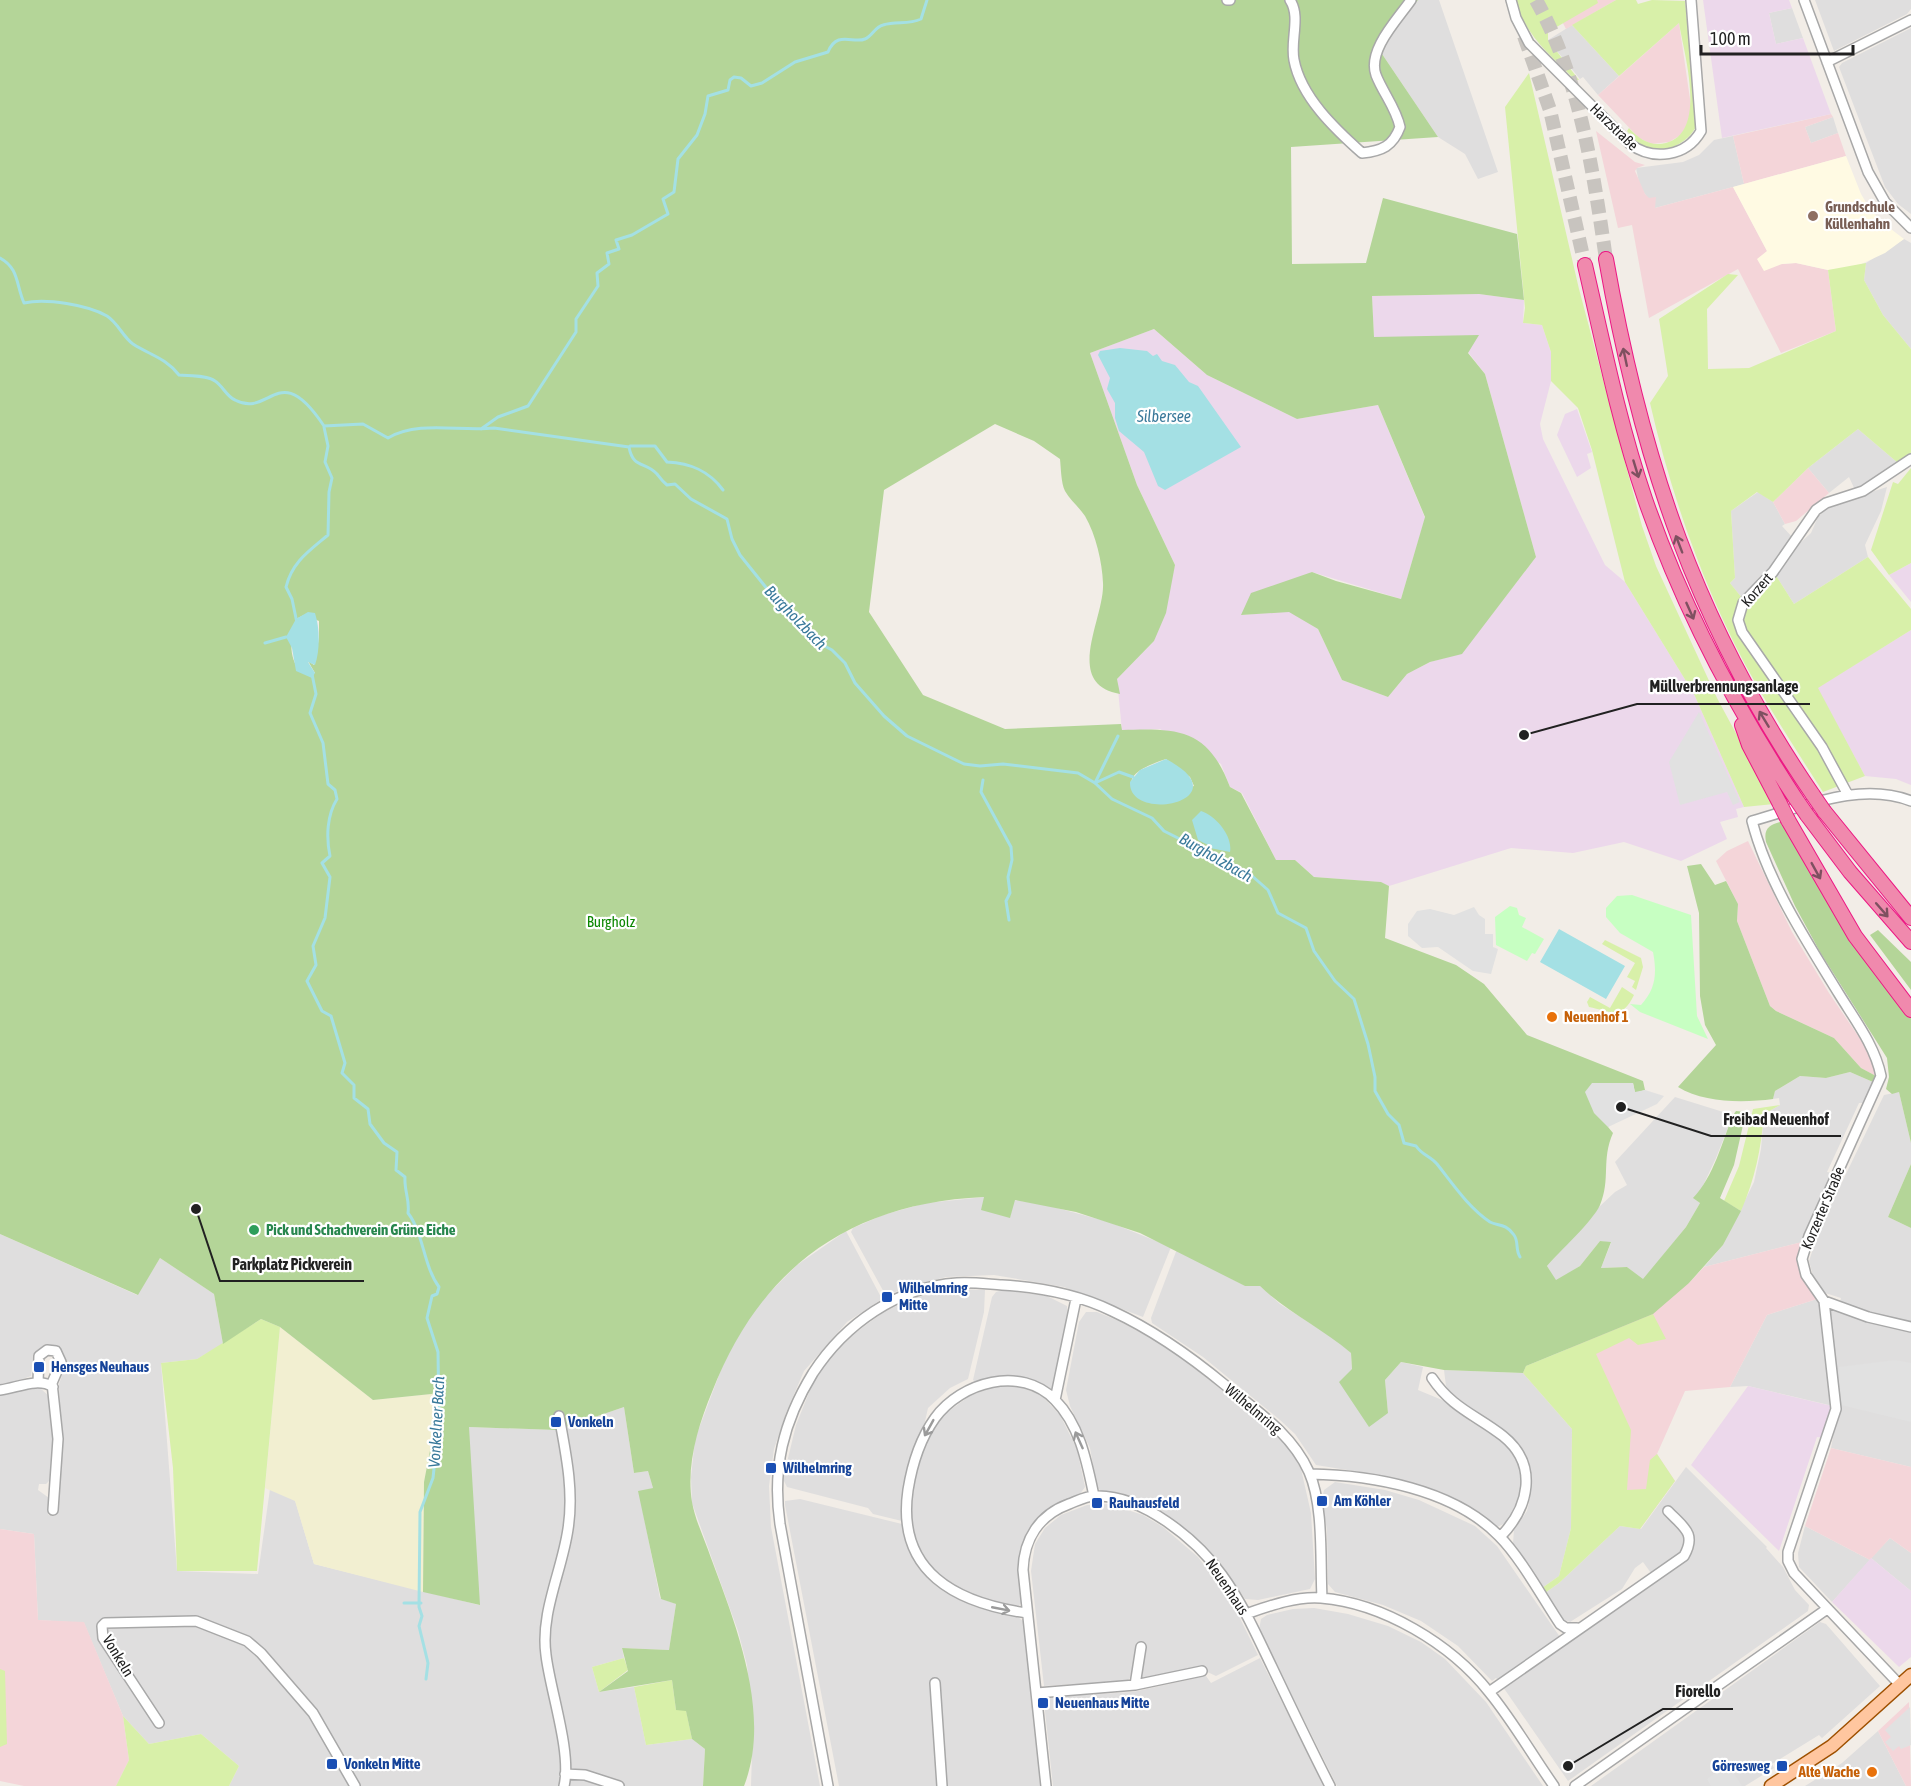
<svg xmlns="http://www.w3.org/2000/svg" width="1911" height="1786" font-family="'Asap Condensed',sans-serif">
<rect width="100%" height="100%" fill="#f2ede7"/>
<!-- residential -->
<path fill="#dfdede" d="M1418,0H1439L1498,172L1478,179L1465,154L1438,137L1382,54L1391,33Z
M1815,0H1911V9L1907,14L1834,51Z
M1792,8L1803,38L1776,44L1769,13Z
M1572,25L1619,76L1598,95L1583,77L1580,79L1548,40Z
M1911,28V214L1898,204L1885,187L1839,67L1842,63Z
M1833,117L1838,133L1811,143L1805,127Z
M1733,136L1744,184L1655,208L1640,187L1636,168L1683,162L1699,155L1714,140Z
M1904,239L1911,243V349L1883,315L1864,280L1866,263Z
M1858,429L1898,463L1870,484L1855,490L1849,477L1829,493L1808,468Z
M1887,487L1881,511L1865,545L1868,557L1794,604L1775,574L1786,556L1811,533L1818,517L1830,505Z
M1758,492L1773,502L1785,524L1782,526L1793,538L1772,568L1742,598L1730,583L1735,578L1731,511Z
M1850,1072L1873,1082L1864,1103H1859L1827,1172L1833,1173L1802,1242L1704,1267L1723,1245L1754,1182L1761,1149L1764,1114L1780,1105L1779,1098L1773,1099L1775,1091L1800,1076L1826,1078Z
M1899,1092L1911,1143V1164L1888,1217L1911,1228V1324L1883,1318L1840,1302L1841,1298L1822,1292L1815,1283L1809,1261L1820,1228L1884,1095Z
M1675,1097L1733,1115L1716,1158L1701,1190L1694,1198L1700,1203L1686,1227L1643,1280L1627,1267L1601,1268L1611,1243L1600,1241L1580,1266L1556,1281L1547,1266L1599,1207L1615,1192L1627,1185L1615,1162Z
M985,1197L1010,1217L1014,1200L1046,1205L1109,1222L1171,1247L1143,1317L1064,1287L994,1275L946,1277L905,1288L886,1296L851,1232L853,1228L883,1215L926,1203Z
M846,1231L882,1299L847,1322L804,1371L786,1413L774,1449L769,1486L771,1527L820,1786H751L753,1722L747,1665L738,1631L692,1503L691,1477L695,1439L725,1359L756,1306L797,1265Z
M0,1234L137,1295L160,1258L214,1294L223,1344L197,1359L161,1363L177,1571L258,1574L270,1489L295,1500L314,1564L479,1605L468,1427L557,1430L624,1407L634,1473L648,1471L653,1488L639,1492L660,1598L676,1604L669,1650L622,1648L624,1658L592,1667L599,1692L634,1687L646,1745L692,1739L705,1749L703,1786H229L239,1766L201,1734L149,1744L123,1716L84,1623L38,1620L34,1534L0,1529V1394L40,1388L50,1397L54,1443L52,1478L46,1484H39L38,1490L49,1498L48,1515L55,1516L61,1466L59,1384L67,1362L60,1347L45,1344L33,1355L31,1376L0,1387Z
M1177,1249L1245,1286H1260L1280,1304L1338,1341L1351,1353L1352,1370L1388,1413L1385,1380L1401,1362L1423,1367L1418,1390L1447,1402L1471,1422L1492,1433L1514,1454L1519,1466L1522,1489L1520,1501L1508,1522L1497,1527L1476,1511L1420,1486L1372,1474L1316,1465L1295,1434L1280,1420L1203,1357L1152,1323L1151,1318Z
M954,1289L985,1290L984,1312L968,1379L950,1388L928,1408L924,1426L910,1460L903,1492L902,1521L873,1514L868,1508L787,1487L783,1479L796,1425L814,1380L833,1354L855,1333L885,1311L917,1297Z
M1003,1290L1047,1296L1067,1306L1068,1317L1053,1388L1048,1390L1029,1380L1011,1377L977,1383L973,1380L992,1297L996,1292Z
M1817,1299L1822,1307L1833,1406L1748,1386L1730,1387L1767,1315Z
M1835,1308L1911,1330V1467L1831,1448L1839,1406L1829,1313Z
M1086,1312H1097L1119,1321L1166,1346L1269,1427L1288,1446L1301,1469L1311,1513L1315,1579L1310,1589L1258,1600L1245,1599L1221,1564L1180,1525L1140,1500L1120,1493L1102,1492L1097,1487L1090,1448L1070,1406L1066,1390L1079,1322Z
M1444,1370L1523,1373L1572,1429L1571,1528L1559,1576L1542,1588L1513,1543L1514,1530L1527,1511L1530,1498V1474L1527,1461L1514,1439L1473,1412L1451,1393L1446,1386Z
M1013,1385L1040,1394L1060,1415L1077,1449L1085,1487L1080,1494L1046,1510L1027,1532L1019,1561L1022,1602L1017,1608L998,1605L963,1591L930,1568L917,1547L911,1527L910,1500L923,1447L942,1416L971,1395L994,1387Z
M1686,1467L1767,1547L1766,1548L1783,1567L1795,1590L1809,1605L1808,1611L1568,1781L1503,1687L1656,1580L1643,1562L1635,1568L1622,1589L1570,1622L1562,1619L1545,1593L1559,1583L1620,1526L1641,1529Z
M1335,1482L1385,1490L1419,1500L1475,1526L1497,1546L1560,1637L1498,1680L1496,1678L1492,1681L1458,1646L1421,1621L1383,1605L1335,1592L1328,1584L1327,1531L1322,1499L1324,1490Z
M800,1499L902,1524L906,1542L915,1561L940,1587L976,1607L1017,1616L1024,1622L1041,1786H839L785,1505V1501Z
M1109,1504L1143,1515L1163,1527L1198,1557L1233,1604L1258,1655L1216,1676L1199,1668L1140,1681L1143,1650L1136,1649L1130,1678L1127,1681L1044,1686L1031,1571L1035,1544L1045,1528L1061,1515L1087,1505Z
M1805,1526L1870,1560L1832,1602L1799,1567L1798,1553Z
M1890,1538L1911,1553V1591L1871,1558Z
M1314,1608L1348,1614L1388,1626L1421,1642L1445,1659L1486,1702L1543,1786H1337L1259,1630L1261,1619L1267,1615L1293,1609Z
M1820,1622L1826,1624L1880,1686L1822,1738L1819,1735L1772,1764L1774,1768L1745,1786H1591Z
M1260,1658L1324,1786H1053L1044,1702L1046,1697L1133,1692L1206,1676L1211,1683Z
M1878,1731L1906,1786H1805L1842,1763Z"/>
<!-- commercial -->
<path fill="#f4d5d9" d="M1551,0H1616L1566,29Z
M1679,23L1691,106L1689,122L1681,135L1669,142L1651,144L1639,138L1598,95Z
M1831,114L1833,117L1805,127L1811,143L1838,133L1846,156L1744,184L1733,136Z
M1596,131L1635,162L1645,165L1637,168L1635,171L1645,194L1649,198L1656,197L1655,208L1733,187L1767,251L1782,264L1796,263L1828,270L1836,331L1781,353L1738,269L1649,318L1632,225L1618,228Z
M1808,468L1829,493L1796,521L1785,524L1773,502Z
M1748,841L1792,932L1829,993L1867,1049L1875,1065L1876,1076L1861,1068L1834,1038L1776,1011L1770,1006L1737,921L1738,904L1716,861L1727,851Z
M1802,1242L1800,1261L1805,1279L1817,1299L1767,1315L1730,1387L1685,1391L1657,1454L1675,1481L1640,1529L1593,1449L1523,1373L1689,1283L1704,1267Z
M1831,1448L1911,1467V1553L1890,1538L1870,1560L1805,1526Z
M0,1529L34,1534L38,1620L84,1622L123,1716L129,1760L116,1786H24L0,1781Z
M1909,1702L1911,1786H1906L1878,1731Z"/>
<!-- industrial -->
<path fill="#ecd8eb" d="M1703,0H1789L1792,8L1769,13L1776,44L1803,38L1831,114L1722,138Z
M1479,294L1524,300L1523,323L1542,325L1551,352V381L1540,424L1543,439L1605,565L1625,582L1694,694L1744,807L1736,809L1738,817L1720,822L1727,839L1681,861L1624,842L1573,853L1511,848L1389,886L1380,882L1314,877L1295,860H1276L1242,793L1230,787L1221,764L1160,729L1122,731L1117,679L1154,641L1175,565L1137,485L1090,353L1154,329L1207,375L1297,419L1378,405L1425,518L1401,599L1312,572L1242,615L1289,611L1318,629L1342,680L1388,697L1407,674L1430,662L1462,653L1536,557L1485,374L1468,352L1374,337L1372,296Z
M1577,409L1592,452L1587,454L1591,468L1577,477L1557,435L1565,414Z
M1911,563V602L1889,575Z
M1911,630V785L1896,779L1865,776L1817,688Z
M1748,1386L1832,1406L1824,1438L1817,1437L1779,1551L1691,1465Z
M1871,1558L1911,1591V1657L1899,1667L1832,1602Z"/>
<!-- education -->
<path fill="#fffae3" d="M1846,156L1861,194L1870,209L1883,223L1904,239L1885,253L1855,267L1828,270L1796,263L1782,264L1764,271L1757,259L1767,251L1733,187Z"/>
<!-- farmland -->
<path fill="#f2efd1" d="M280,1327L373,1400L441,1393L424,1482L423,1592L314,1564L295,1501L265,1488Z"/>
<!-- grass -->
<path fill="#d8f0a9" d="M1515,0H1597L1598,3L1548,32V40L1579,80H1575C1549,54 1526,36 1515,0Z
M1616,0H1636L1638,4L1652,0L1685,1L1697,124C1690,144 1660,157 1641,145C1636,141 1631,136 1627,131L1629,128C1639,139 1650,147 1666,143C1708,132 1684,54 1679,23L1619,76L1572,25Z
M1529,73L1579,289L1642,526L1656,566L1717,698L1774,804L1744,807L1694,694L1625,582L1592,450L1578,408L1551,381V352L1542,325L1523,323L1525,308L1505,107Z
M1866,263L1864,280L1883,315L1911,349V454L1898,463L1858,429L1808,468L1773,502L1757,492L1731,511L1735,578L1730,583L1746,603L1775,574L1794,604L1868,557L1911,609V630L1818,688L1865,776L1823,792C1800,756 1777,721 1756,684C1707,598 1672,499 1650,403L1668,376L1659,319L1728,274L1738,275L1707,309L1708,369L1749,368L1836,331L1828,270Z
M1911,468V563L1889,575L1871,550L1893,482L1898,484Z
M1605,940L1641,958L1643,967L1636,990L1632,987L1635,981L1627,977L1635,963L1602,944Z
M1622,987L1634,995C1622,1021 1610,1011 1589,1007L1587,1002L1590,997L1610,1008Z
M1780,1105L1764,1114C1761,1149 1755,1179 1741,1211L1724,1201L1739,1166L1753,1109Z
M1653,1314L1666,1339L1638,1345L1629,1338L1596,1354L1631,1430L1627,1490L1646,1489L1650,1460L1657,1454L1675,1481L1640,1529L1620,1526L1559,1583L1545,1593L1542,1588L1559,1576L1571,1528L1572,1429L1523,1373L1526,1366Z
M261,1319L280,1327L257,1571H177L173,1468L161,1363L197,1359Z
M624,1658L628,1670L599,1692L592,1667Z
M0,1669L5,1671L7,1744L0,1747Z
M672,1680L676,1710H686L692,1739L646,1745L634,1687Z
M123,1716L149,1744L201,1734L239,1766L229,1786H116L129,1760Z"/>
<!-- forest -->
<path fill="#b4d598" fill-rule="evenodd" d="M0,0H1418L1391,33L1382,54L1438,137L1291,147L1292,264L1366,263L1383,198L1517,234L1524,300L1479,294L1372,296L1374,337L1479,335L1468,353L1485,374L1536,557L1462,654L1430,662L1407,674L1388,697L1342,680L1318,629L1289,612L1241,615L1251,593L1312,572L1336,581L1401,599L1425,517L1378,405L1297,419L1207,375L1154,329L1090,353L1137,485L1175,565L1166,613L1154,641L1117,679L1120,694C1062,684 1105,618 1103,583C1102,562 1096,535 1085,516C1079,507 1070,500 1065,491C1061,483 1061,468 1060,459L1034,441L995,424L884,490L869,612L923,695L1005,729L1121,724L1122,730C1179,728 1208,729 1230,787L1241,793L1276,860H1295L1314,877L1381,882L1389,886L1385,938L1456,965L1484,984L1527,1035L1643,1081L1645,1090L1635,1093L1633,1083L1608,1127L1613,1133C1601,1160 1611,1179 1600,1205C1593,1221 1559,1252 1547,1266L1556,1280L1580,1266L1600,1241L1611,1242L1601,1268L1627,1267L1643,1279L1686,1227L1700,1203L1693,1198C1714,1176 1722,1142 1733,1115L1736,1111L1746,1112L1734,1165L1720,1198L1741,1211L1723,1245L1689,1283L1653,1314L1526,1366L1523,1373L1444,1370L1401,1362L1385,1380L1388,1413L1369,1427L1339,1382L1352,1369L1351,1353C1322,1328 1288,1313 1260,1286H1245L1140,1233L1076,1212L1015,1200L1010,1218L981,1210L984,1197C850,1203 761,1267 712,1392C698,1426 686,1465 692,1502C695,1520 705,1540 711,1558C736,1625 772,1715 744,1786H703L705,1749L692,1739L686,1711L676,1710L672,1680L599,1692L628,1671L622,1648L669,1650L676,1604L661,1599L638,1491L653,1488L648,1471L634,1473L624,1407L557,1430L469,1427L480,1605L423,1592L424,1482L441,1393L373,1400L280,1327L261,1319L223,1344L214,1294L160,1258L138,1295L0,1234ZM304,615L319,621V638L314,665L308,661L315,673L301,672C287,656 291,638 296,619ZM1166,759L1190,777L1194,786L1143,800C1114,778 1145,766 1166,759Z
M1784,821L1820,890L1853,941L1911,1018V1143L1899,1092L1892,1094L1886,1089L1889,1077L1887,1058L1820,952L1795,906L1766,842C1763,827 1771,824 1784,821Z
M1701,864L1715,885L1726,881L1738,904L1737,921L1770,1006L1776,1011L1834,1038L1861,1068L1876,1076L1873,1082L1850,1072L1826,1078L1800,1076L1775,1091L1773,1099C1743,1103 1704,1103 1678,1087L1716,1045L1705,1025L1700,996L1699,913L1687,866Z
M1878,930L1911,962V990L1870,935Z
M1911,1164V1228L1888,1217Z"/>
<!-- park -->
<path fill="#c7ffc2" d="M1632,895L1691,915L1697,1016L1708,1039L1640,1012L1630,1004L1641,1005C1656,989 1657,973 1653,952L1620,933L1606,917V908L1617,896Z
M1510,906L1517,908L1519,915L1526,918L1522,927L1544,939L1535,954L1532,953L1527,961L1496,945L1495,917Z"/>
<!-- parking -->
<path fill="#e1e1e1" d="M1699,712L1740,802L1733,805L1727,792L1680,805L1669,762Z
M1474,907L1479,915L1485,919V934H1493V947L1498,949L1491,974L1473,971L1438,947L1422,948L1408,936V924L1417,911L1430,909L1454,915Z
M1592,1083H1633L1635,1092L1645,1090L1664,1096L1657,1104L1608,1127L1594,1113L1585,1092Z
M1895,1360L1911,1363V1422L1841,1405L1839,1367Z
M1910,1707L1911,1745L1901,1749L1899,1746L1893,1751L1885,1742L1891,1737L1885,1730Z
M1728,1764L1742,1786H1711L1707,1779Z"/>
<!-- water -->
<path fill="#a4e0e4" d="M1120,348L1147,351L1153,356L1157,354L1162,361L1175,365L1189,382L1198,386L1241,447L1165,490L1158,486L1144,452L1119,431L1115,418V403L1107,389L1110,378L1098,355L1100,351Z
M308,612L315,613C320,629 320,650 315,665L308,662L315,673L312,678L296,671L292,648L286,637L296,619Z
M1166,759C1244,800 1128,825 1130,782L1140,770Z
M1201,811C1216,816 1233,836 1230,852L1210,848L1208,845L1198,840L1192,820Z
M1559,929L1625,966L1606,999L1540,962Z"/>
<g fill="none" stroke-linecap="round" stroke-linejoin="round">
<!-- stream -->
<path stroke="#a4e0e4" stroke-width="3" d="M0,258C19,268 16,285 24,303C46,298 88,305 107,316C118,323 123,337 133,344C150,355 166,358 179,375C189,376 207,375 215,381C222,385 227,397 235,400C271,419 278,357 324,426L363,424L388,438C419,420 460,432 494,428L629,447C633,469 645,461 657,474C660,478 662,481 667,485L675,484L691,499L727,519L732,539L740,555L776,600L817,642L832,650L845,663L855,683L884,716L907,736L964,764L980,766L1003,764L1078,773L1095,783L1112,799L1152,818L1164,831L1251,875L1268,890L1278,913L1306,928L1314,951L1335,981L1354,999L1368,1044L1375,1077V1091L1388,1114L1399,1125L1404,1143L1416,1146C1422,1155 1430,1156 1437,1164C1453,1184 1468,1207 1490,1222C1497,1226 1506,1223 1514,1235C1519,1242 1515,1249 1520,1257
M481,429L498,417L528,406L576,332V319L598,286L597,273L609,264L607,253L619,249L616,240L632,235L668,214L663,199L674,192L678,159L697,135L705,114L708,96L728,90L730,80L734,77L741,78L751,86L762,83L795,62L828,52C837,30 853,44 865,39C872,36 875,27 883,25C897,21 908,25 921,19L927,0
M630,446H655L667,462C691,463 709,471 723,490
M297,623L292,599L286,587C292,562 309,551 328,535L329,492L332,478L325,462L328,446L324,427
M265,643L286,637
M312,674L316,694L310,713L323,743L328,784L335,790L337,799C327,815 326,837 330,856L322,863L330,877L325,918L313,946L316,965L307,981L322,1011L331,1016L345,1063L342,1073L354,1085V1098L368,1109L370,1124L384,1143L397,1152L396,1170L405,1177C404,1191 410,1200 408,1213C424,1234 423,1265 439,1287L437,1294L432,1296L427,1318L438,1352L439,1423L433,1478L420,1512L419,1607L422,1616L419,1626L428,1663L426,1679
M983,780L981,792L1011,847L1012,860L1008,877L1010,893L1006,901L1009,920
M1095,783L1118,736
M1095,783L1119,772L1133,777
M404,1603H421"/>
<!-- highway-tunnel -->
<path stroke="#c8c4bf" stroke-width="14" stroke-dasharray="14 7" stroke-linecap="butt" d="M1536,0C1580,79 1593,170 1606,259
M1524,36L1550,110L1585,265"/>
<defs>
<path id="minor" d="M1227,0H1230
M1290,0C1301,17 1290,40 1294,60C1301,97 1335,129 1362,153C1382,151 1393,146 1400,127C1396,108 1383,93 1376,75C1367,50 1398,19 1411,0
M1511,0L1516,18L1529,43L1630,144C1653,161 1686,157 1701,131L1691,0
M1804,0L1868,172L1885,202L1911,228
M1827,62L1911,20
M1848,795L1822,747L1742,632L1738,620L1743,603L1773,572L1816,510L1826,503L1863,491L1911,459
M1824,1301L1868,1317L1911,1327
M1432,1378C1452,1408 1476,1415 1503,1436C1539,1465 1529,1508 1500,1537
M38,1382L39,1356L47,1350L56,1351L61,1362L52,1383L58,1439L53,1510
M0,1390C17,1388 38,1377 53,1387
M1055,1400L1076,1299
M559,1416C566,1454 574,1491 568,1529C562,1571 540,1613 546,1655C550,1690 572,1753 564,1786
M1310,1474C1372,1475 1453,1489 1499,1536C1521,1558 1542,1597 1560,1624L1566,1628H1577
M1027,1613C956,1603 896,1572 908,1490C912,1465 920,1439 935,1418C961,1382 1021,1365 1055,1400C1080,1425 1087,1463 1094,1496
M1246,1614C1269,1606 1296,1596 1321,1598C1383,1603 1451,1644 1489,1692C1513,1721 1532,1755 1554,1786
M1141,1647L1135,1685L1202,1671
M935,1683L942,1786
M1900,1685L1794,1573L1788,1561V1552L1836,1409L1824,1301L1806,1275L1802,1259L1809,1236L1881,1076C1875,1046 1855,1020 1839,994C1806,940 1768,883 1752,821C1803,807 1860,781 1911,801
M1489,1692L1684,1556C1697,1533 1683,1527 1668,1511
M1037,1693L1135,1685
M159,1723L103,1638L102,1626L105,1623L196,1621L247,1641L261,1653L313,1713L355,1786
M565,1774L585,1775L619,1786
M828,1786L780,1524C772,1468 783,1422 813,1373C845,1324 897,1287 957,1283C972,1282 987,1284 1002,1285C1038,1287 1079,1295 1112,1311C1153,1330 1190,1356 1225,1385C1257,1411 1292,1434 1309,1472C1324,1506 1320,1561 1322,1598
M1046,1786L1023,1570C1024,1539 1039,1515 1069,1504C1077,1501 1086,1496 1095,1496C1142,1494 1197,1540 1222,1575C1243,1604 1257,1636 1272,1667C1291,1707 1310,1747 1330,1786
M1575,1786L1827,1609"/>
<path id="major" d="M1771,1786L1832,1746L1911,1675"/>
<path id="highway" d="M1606,259C1642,462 1696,624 1813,795
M1585,265C1603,343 1619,423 1645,499C1682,606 1734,705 1796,799
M1742,725L1749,745L1780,804
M1824,811L1911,918
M1807,815L1850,872L1911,942
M1788,820L1855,936L1911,1010"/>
</defs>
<!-- minor casing -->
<use href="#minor" stroke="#a8a8a8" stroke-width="12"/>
<!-- major casing -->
<use href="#major" stroke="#9e5000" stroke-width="15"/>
<!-- highway casing -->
<use href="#highway" stroke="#ec1884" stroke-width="16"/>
<!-- minor -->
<use href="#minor" stroke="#fff" stroke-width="9"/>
<!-- major -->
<use href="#major" stroke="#ffc69f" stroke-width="12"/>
<!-- highway -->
<use href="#highway" stroke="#f089ad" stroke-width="14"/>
<defs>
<path id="highway-bridge" d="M1813,795L1824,811
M1796,799L1807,815
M1780,804L1788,820"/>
</defs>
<!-- highway-bridge casing -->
<use href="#highway-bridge" stroke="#ec1884" stroke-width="16" stroke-linecap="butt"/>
<!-- highway-bridge -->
<use href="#highway-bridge" stroke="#f089ad" stroke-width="14"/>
</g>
<!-- one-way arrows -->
<defs><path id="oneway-shaft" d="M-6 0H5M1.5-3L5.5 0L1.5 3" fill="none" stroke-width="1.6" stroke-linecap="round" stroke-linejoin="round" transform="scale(1.5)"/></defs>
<g stroke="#7e5060">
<use href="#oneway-shaft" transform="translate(1625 357) rotate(-102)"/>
<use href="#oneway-shaft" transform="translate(1636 469) rotate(73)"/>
<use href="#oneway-shaft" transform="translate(1679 544) rotate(-111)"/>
<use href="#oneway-shaft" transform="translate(1690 611) rotate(66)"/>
<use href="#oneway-shaft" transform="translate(1764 719) rotate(-121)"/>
<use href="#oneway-shaft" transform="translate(1816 871) rotate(61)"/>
<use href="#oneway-shaft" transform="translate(1882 910) rotate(49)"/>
</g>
<g stroke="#9b9b9b">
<use href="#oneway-shaft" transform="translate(929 1428) rotate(119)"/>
<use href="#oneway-shaft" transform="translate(1079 1440) rotate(-114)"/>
<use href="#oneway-shaft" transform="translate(1001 1609) rotate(11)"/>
</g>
<!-- markers -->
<circle fill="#8d6e63" stroke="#fff" stroke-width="2" cx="1813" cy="216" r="6"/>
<g fill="#e8710a" stroke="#fff" stroke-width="2">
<circle cx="1552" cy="1017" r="6"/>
<circle cx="1872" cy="1772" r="6"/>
</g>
<circle fill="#2e9e5b" stroke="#fff" stroke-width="2" cx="254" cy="1230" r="6"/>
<g fill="#1a4fb4" stroke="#fff" stroke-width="2">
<rect x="881" y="1291" width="12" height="12" rx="3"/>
<rect x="33" y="1361" width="12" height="12" rx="3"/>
<rect x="550" y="1416" width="12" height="12" rx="3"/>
<rect x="765" y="1462" width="12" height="12" rx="3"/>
<rect x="1316" y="1495" width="12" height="12" rx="3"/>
<rect x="1091" y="1497" width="12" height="12" rx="3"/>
<rect x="1037" y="1697" width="12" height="12" rx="3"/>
<rect x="326" y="1758" width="12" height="12" rx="3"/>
<rect x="1776" y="1760" width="12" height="12" rx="3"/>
</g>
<g text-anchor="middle" stroke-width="4.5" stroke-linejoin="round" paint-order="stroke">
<!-- street labels -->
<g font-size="15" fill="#212121" stroke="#fff">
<text transform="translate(1614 127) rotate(44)" y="5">Harzstraße</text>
<text transform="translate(1757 590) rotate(-49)" y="5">Korzert</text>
<text transform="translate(1823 1208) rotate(-67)" y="5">Korzerter Straße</text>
<text transform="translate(1253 1409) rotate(40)" y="5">Wilhelmring</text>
<text transform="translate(1227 1587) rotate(56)" y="5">Neuenhaus</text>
<text transform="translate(118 1656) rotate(59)" y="5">Vonkeln</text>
</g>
<!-- education labels -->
<g font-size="15" font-weight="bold" fill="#785e54" stroke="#fff" text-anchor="start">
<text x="1825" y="212">Grundschule<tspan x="1825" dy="17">Küllenhahn</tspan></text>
</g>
<!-- park labels -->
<g font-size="15" fill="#0c8702" stroke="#fff">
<text x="611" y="927">Burgholz</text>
</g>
<!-- food labels -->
<g font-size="15" font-weight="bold" fill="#c56008" stroke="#fff" text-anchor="start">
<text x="1564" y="1022">Neuenhof 1</text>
<text x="1860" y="1777" text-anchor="end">Alte Wache</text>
</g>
<!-- leisure labels -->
<g font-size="15" font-weight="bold" fill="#27864d" stroke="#fff" text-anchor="start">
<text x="266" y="1235">Pick und Schachverein Grüne Eiche</text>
</g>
<!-- transit labels -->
<g font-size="15" font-weight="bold" fill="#164399" stroke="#fff" text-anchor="start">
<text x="899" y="1293">Wilhelmring<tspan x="899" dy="17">Mitte</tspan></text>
<text x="51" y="1372">Hensges Neuhaus</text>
<text x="568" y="1427">Vonkeln</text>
<text x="783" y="1473">Wilhelmring</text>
<text x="1334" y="1506">Am Köhler</text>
<text x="1109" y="1508">Rauhausfeld</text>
<text x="1055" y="1708">Neuenhaus Mitte</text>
<text x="344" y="1769">Vonkeln Mitte</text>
<text x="1770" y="1771" text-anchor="end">Görresweg</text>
</g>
<!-- water labels -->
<g font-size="16" font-style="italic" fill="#39799a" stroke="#fff">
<text x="1164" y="422">Silbersee</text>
<text transform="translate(796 617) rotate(46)" y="6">Burgholzbach</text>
<text transform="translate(1216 857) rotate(30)" y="6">Burgholzbach</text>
<text transform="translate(436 1422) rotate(-87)" y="6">Vonkelner Bach</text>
</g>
</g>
<!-- callouts -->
<path fill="none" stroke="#212121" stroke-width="2" d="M1524 735L1637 704H1810M1621 1107L1711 1136H1841M196 1209L220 1281H364M1568 1766L1663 1709H1733"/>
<g fill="#212121" stroke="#fff" stroke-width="2">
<circle cx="1524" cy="735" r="6"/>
<circle cx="1621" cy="1107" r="6"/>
<circle cx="196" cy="1209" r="6"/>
<circle cx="1568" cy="1766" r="6"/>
</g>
<g font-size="16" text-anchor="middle" font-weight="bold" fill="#212121" stroke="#fff" stroke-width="4.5" stroke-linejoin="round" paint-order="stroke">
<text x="1724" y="692">Müllverbrennungsanlage</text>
<text x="1776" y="1125">Freibad Neuenhof</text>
<text x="292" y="1270">Parkplatz Pickverein</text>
<text x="1698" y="1697">Fiorello</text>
</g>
<!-- scale -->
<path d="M1701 45v9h152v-9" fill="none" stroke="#212121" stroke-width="3"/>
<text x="1710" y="45" font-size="18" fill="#212121" stroke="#ffffff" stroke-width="4.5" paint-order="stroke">100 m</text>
</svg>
